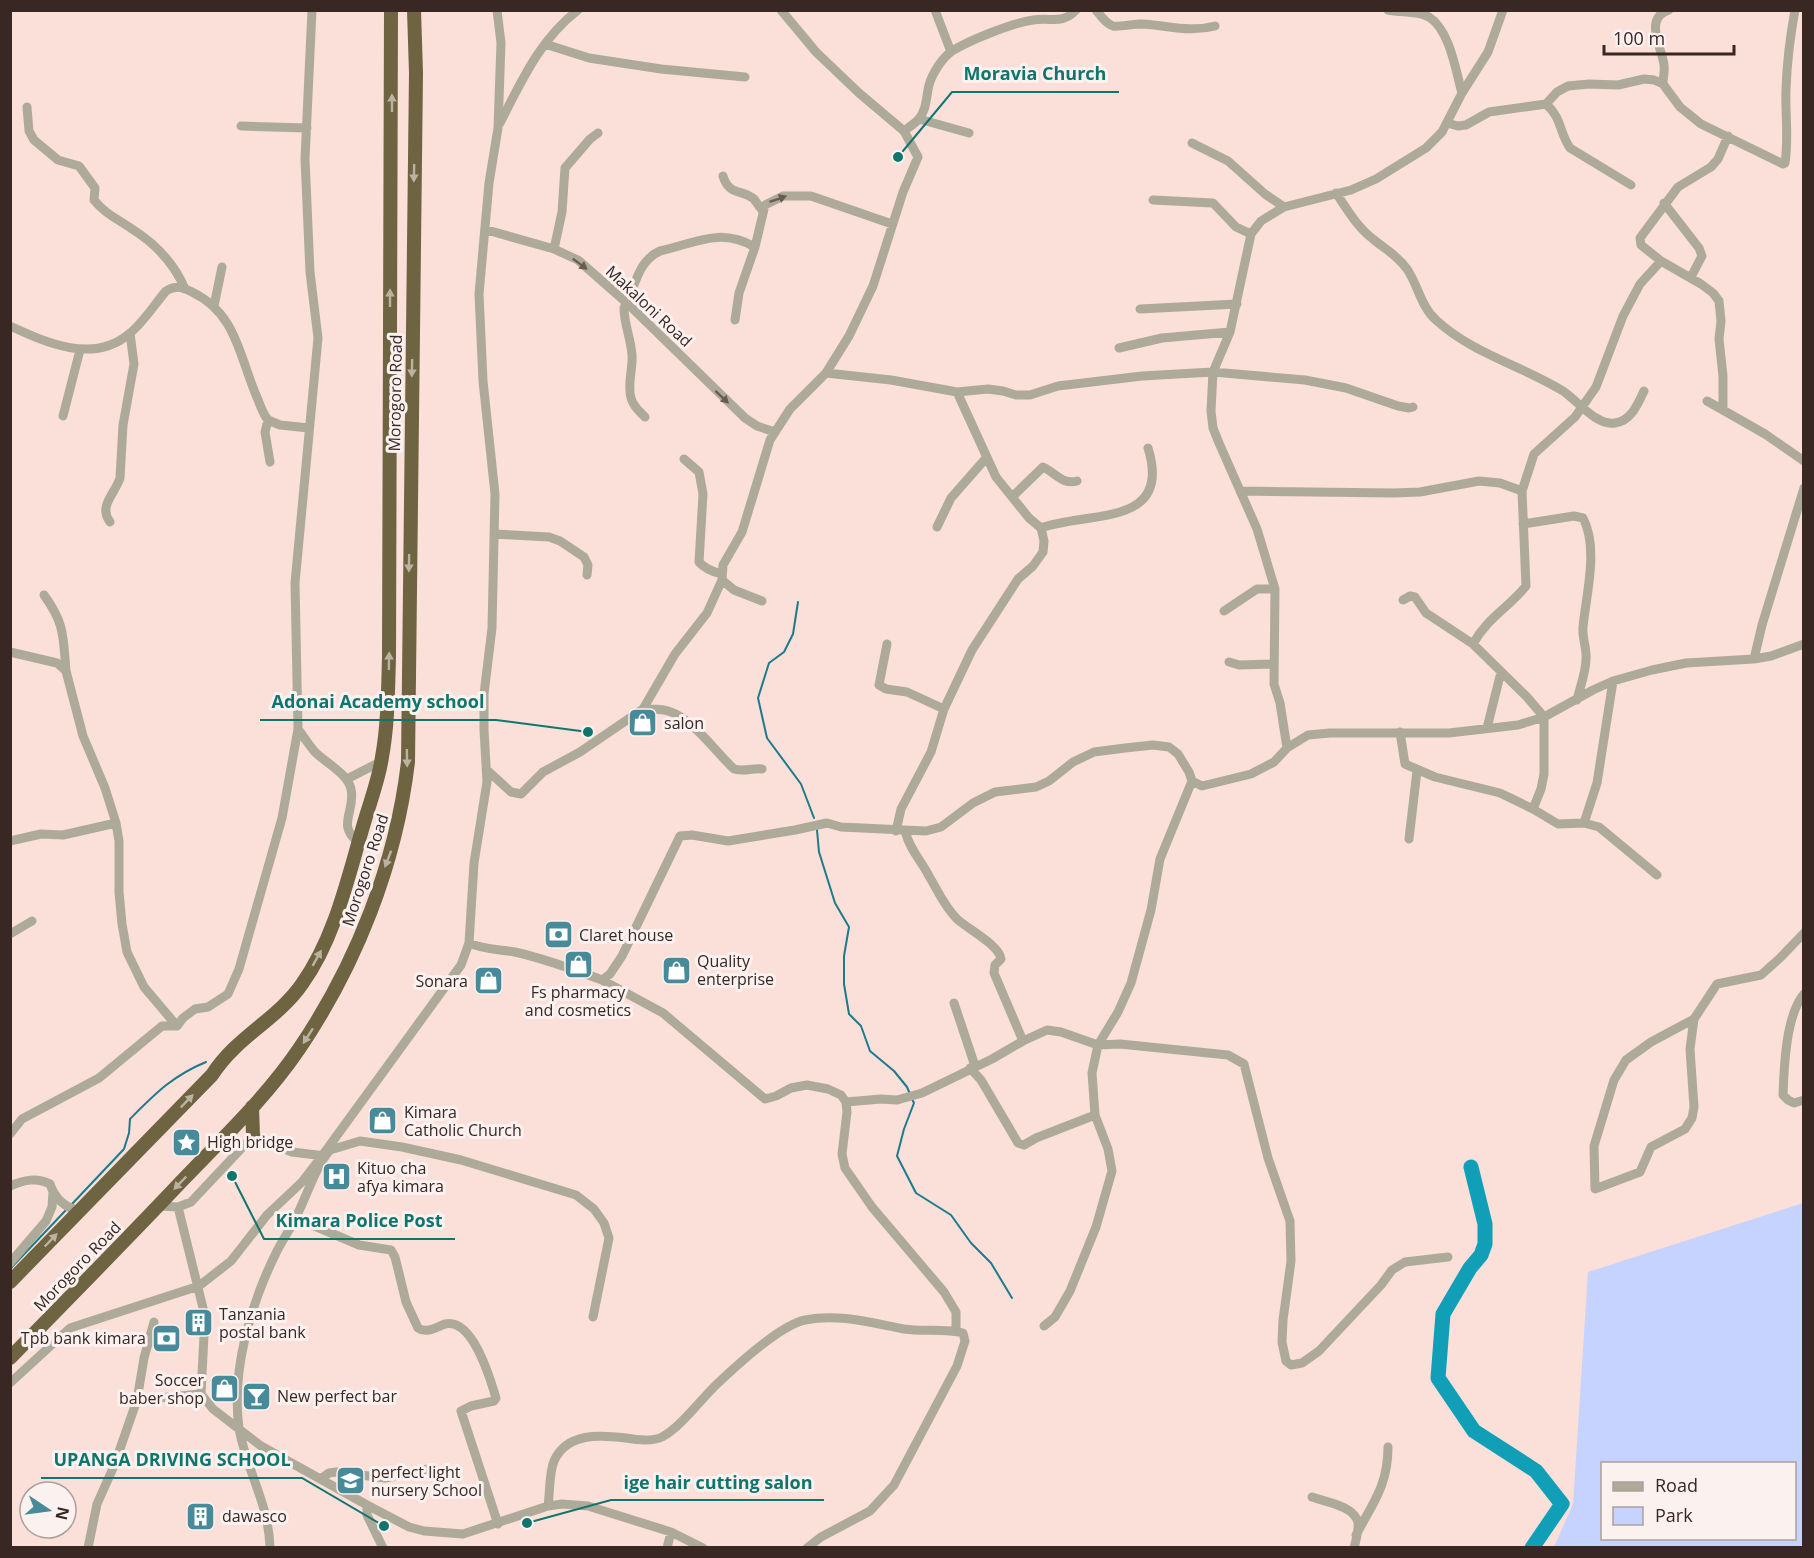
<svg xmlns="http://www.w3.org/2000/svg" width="1814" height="1558" font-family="'Open Sans',sans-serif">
<rect width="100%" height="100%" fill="#fbdfd9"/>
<!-- green -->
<path fill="#c7d3ff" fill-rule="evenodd" d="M1803,1203V1547H1554L1573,1504L1588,1272ZM1602,1464H1794V1538H1602Z"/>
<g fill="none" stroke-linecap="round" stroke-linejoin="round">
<!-- stream -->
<path stroke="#1c7b8b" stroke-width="2" d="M798,602L793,634L784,652L769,663L758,698L767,738L801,784L814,818
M817,830L819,852L835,903L849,927L844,956V984L849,1014L861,1026L870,1051L894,1071L907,1087L910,1094
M912,1099L914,1103L904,1129L897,1156L916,1193L951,1215L971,1243L991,1263L1012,1298
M72,1204L124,1149L129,1133L130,1119C155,1094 172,1076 206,1062
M10,1269L66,1210"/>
<!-- river -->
<path stroke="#109fb7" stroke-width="15" d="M1471,1167L1485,1224V1244L1481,1255L1470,1268L1443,1314L1438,1378L1474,1431L1536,1471L1562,1504L1532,1548"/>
<!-- minor -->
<path stroke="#aeaa99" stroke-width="9" d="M781,10L816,52L859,93L904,131C908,128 914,124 918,120C927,110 926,97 929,85C932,74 942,58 952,51C970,40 1012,23 1033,20C1051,17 1062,25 1076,10
M935,10L951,52
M1096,10C1101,16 1106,24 1113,26C1119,27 1133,24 1141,24C1167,25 1189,33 1215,26
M1388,10C1401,13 1417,10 1429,17C1450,30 1456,72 1462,93
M545,44L589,58L661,69L745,77
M1663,84C1663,78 1665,71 1664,65C1662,48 1643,18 1669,10
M1546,104C1562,118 1559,132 1570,148L1631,185
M27,107L29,131L34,140L58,160L79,166L95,188L94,200C105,214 118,219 132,229C156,244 174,263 185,289
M919,119L969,133
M500,123C521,82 540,39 578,10
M1447,123L1458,126L1466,125L1489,112L1546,104L1557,92L1568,86L1589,84L1618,85L1644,79L1654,80L1663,84L1680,107L1701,124L1783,164L1785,163C1789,138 1785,114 1786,89C1787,62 1790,37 1795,10
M241,126L307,128
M1192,143L1228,161L1265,194L1284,207
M723,176C729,196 742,189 754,199C757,203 760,208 763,211
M1336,193C1347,209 1357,227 1373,239C1386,250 1396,254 1407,269C1418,285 1421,307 1436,320C1473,354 1521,365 1563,391C1578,401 1596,426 1615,423C1631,421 1638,404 1644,391
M1153,200L1213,203L1236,227L1251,234
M1664,203L1699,248L1702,256L1691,277
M487,230L554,249L578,260L627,303L745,418L757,426L775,432
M554,249L562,212L565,168L590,139L598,133
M1661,261L1641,245L1640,238L1678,187L1711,167L1718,159L1728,136
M214,306L222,267
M1140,309L1237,304
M735,320L739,293L755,247L765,205L783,196H811L892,224
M10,326C47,343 93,364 129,334C143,323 154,305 166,291C176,285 182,287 192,292C236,313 239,355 256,395C260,404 262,413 268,420L280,425L309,428
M1119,348L1162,338L1230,332
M826,373L891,380L957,392L988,389L1003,391L1016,395H1030L1058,386L1142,376L1213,372L1305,380L1346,388L1398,406L1409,408L1413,407
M1707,401L1765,434L1804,461
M63,416L80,350
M645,417C639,411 633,406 631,398C627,384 633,369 632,355C631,339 624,324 624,308C635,289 637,261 660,251C696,243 719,227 755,247
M268,420L265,432L270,462
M684,459L699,472L703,494L699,562C705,569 713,572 722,574
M1240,491L1394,493L1420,492L1479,481L1500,483L1522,491
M1012,497L1043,467C1056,473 1062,485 1077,481
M110,522C98,506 115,494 120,478L123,425L134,364L130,333
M1523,524L1574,516L1583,518C1599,548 1586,595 1583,627C1582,638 1587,649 1586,659C1586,672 1580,687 1577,700
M937,527L951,498L987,457
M1041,528C1087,511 1173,528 1148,448
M494,534L549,537L560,541L584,557L588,565L587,575
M722,580L734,590L762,601
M44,595C65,624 63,636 66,671
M1403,600L1410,596L1415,597L1426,613L1473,644L1527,697L1544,717V774L1541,789L1533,809
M1224,611L1257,589H1275
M887,644L879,685L886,689L907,692L944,709
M1473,644C1487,618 1508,608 1526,586L1522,491L1534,454L1575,417L1596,387L1623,316L1640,284L1661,261L1701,284L1713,293L1719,301L1721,321L1719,339L1723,376V409
M10,652L57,663L66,671L83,736L105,788L116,823L119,841V892L122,924L127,952L144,987L177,1026
M1754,659L1762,625L1804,488
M1229,662L1239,665L1273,664
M643,709C653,709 662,708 671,712C692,719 717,753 734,769C744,772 751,768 762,769
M1487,728L1501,672
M298,729C304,737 309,745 315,752C326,763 348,774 351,789C356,811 336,825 358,842
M1400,732L1405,764L1435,777L1500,793L1533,809L1558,824L1584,823L1599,827L1657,875
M1287,748L1280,703L1274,684L1275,589L1257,529L1219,443L1213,428L1211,411L1213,372L1230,332L1251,234L1261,221L1284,207L1351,190L1376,179L1426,148L1442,132L1462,93L1488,52L1503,10
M487,770L511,792L521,794L543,772L580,752L643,709L675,654L707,613L722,580L723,565L742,532L770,440L790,409L826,373L849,336L873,286L903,192L918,157L904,131
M347,779L382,761
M1192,781L1202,786L1251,774L1274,762L1287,748L1308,735L1330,733H1449L1518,725L1544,717L1593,690L1613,681L1652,670L1686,663L1754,659L1771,656L1804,644
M1584,823L1597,783L1613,681
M896,831L901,809L931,752L944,709L972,650L1018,579L1033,566L1043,552L1044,541L1041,528L1029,518L996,477L957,392
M905,831C910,850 920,859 929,876C938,891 944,906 957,919C968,929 999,945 1001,959L995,965L994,973L1023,1041
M1409,839L1417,771
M10,841L41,834L63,835L116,823
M10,934L32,921
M469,943C484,950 499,949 515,952C545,959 573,969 602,980L610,974L622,956L680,836L692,835L728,841L795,830L827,823L841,827L926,831L941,827L973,803L995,792L1036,787L1049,781L1073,762L1094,752L1125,748L1153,745L1169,747L1178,754L1189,772L1192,781L1160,859L1151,910L1131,983L1118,1012L1098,1045L1092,1073L1095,1115L1108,1149L1112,1171L1096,1227L1070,1291L1055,1317L1044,1326
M602,980L663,1013L765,1099L776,1096L791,1088L807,1085L828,1089L841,1095L846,1102L847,1112L842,1154L845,1168L872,1207L944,1292L956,1312V1331
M1804,994C1786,1015 1784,1066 1783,1095L1788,1100L1794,1103L1804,1100
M954,1003L975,1066
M1694,1019L1690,1049L1694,1107L1692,1118L1685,1129L1651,1147L1640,1172L1595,1189L1594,1146L1614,1080L1626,1060L1651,1042L1694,1019L1717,984L1761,975L1780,958L1804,933
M177,1026L183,1018L195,1009L208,1007L228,994L239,969L282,818L298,729L295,583L318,338L310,272L305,159L312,10
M970,1068L981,1080L1018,1143L1024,1145L1036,1138L1095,1115
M846,1102L881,1099L897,1100L922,1093L992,1059L1023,1041L1047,1030L1061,1032L1098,1045L1120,1044L1228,1055L1244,1064L1268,1158L1290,1221L1291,1261L1283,1320L1282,1342L1286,1361L1291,1365L1302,1363L1319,1351L1381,1285L1392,1270L1405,1262L1448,1257
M10,1134L22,1119L99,1078L162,1026H177
M10,1186C24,1180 37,1177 50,1184C55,1199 66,1208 80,1211
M158,1206L178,1207L191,1202L253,1136L292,1152L325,1156
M178,1207L205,1316L201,1394L213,1409L261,1446L367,1505L409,1527L424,1531L463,1534L548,1506L562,1504L588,1506L671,1532L703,1548
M296,1218L359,1245L391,1250L395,1257L406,1302L418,1328C427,1334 436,1327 445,1324C473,1318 490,1378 496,1398L494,1401L471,1406L461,1411L498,1524
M10,1263L46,1221L52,1207L53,1192
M10,1383L70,1328L199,1286L231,1261L267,1215L302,1182L322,1156L461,965L469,943L474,863L487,782L484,730V694L492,628L495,494L483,381L479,294L489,183L498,128L501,43L497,10
M137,1400L201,1394
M322,1478L329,1473L336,1472L385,1478L428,1469
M1312,1497C1326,1502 1355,1506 1358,1523C1359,1530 1356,1540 1354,1548
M367,1505V1515L383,1548
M548,1506C550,1492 549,1473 554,1461C567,1432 600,1435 626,1438C637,1440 651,1442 662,1437C680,1428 702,1398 717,1384C736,1366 781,1325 805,1320C838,1313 872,1323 904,1329C923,1332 945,1328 963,1333L965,1341L957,1366L894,1485L870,1511L821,1537L807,1548
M1356,1535C1373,1503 1388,1485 1388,1447
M88,1548L97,1504L114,1466L137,1400L144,1358L154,1322
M270,1548C269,1503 246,1470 239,1428C231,1370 251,1303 277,1251C283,1239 291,1228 297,1215C307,1195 316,1166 330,1150L360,1141L402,1147L461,1160L576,1195L594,1209L604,1223L609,1238L593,1317
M667,1548L671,1532"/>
<!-- highway -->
<path stroke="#6e6441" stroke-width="14" d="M252,1107L253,1136
M10,1282L212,1075C237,1036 277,1020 302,984C335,938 348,877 364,823C370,802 379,779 382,757C388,724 388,691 389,657L391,10
M10,1358C67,1300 123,1243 178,1185C220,1141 265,1099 299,1049C356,965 396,864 408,762L416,73L414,10"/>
</g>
<!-- one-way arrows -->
<defs><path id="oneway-solid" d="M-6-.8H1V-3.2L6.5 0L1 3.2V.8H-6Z" transform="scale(1.5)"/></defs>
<g fill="#bcb2a1">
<use href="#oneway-solid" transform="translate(392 103) rotate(-90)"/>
<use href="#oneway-solid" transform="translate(414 173) rotate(91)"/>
<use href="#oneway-solid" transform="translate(390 298) rotate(-90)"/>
<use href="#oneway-solid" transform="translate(412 368) rotate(91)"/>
<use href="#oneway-solid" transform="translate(409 563) rotate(91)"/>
<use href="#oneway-solid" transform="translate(389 661) rotate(-89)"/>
<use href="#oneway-solid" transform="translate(407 758) rotate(89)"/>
<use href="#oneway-solid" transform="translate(388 859) rotate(111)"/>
<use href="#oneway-solid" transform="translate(317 958) rotate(-61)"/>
<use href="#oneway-solid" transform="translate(308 1036) rotate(123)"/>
<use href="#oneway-solid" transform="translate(187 1101) rotate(-46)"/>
<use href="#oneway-solid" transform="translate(180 1183) rotate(134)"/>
<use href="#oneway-solid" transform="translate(51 1240) rotate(-46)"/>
</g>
<g fill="#675b52">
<use href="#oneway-solid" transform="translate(778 199) rotate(-19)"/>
<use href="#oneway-solid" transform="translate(580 264) rotate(37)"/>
<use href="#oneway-solid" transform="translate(722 397) rotate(43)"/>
</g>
<!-- icons -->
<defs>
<symbol id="shop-square" viewBox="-11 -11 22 22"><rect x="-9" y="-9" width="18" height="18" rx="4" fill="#478b9a" stroke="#fbf1ef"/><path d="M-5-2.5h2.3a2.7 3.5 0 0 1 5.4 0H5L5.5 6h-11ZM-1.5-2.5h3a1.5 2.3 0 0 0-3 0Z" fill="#fff"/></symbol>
<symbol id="bank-square" viewBox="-11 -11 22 22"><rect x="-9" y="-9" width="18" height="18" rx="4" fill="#478b9a" stroke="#fbf1ef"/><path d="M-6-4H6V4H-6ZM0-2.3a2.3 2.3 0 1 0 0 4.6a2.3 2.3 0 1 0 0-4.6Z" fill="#fff"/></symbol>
<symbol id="sight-square" viewBox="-11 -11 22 22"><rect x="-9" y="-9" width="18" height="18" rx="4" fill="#478b9a" stroke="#fbf1ef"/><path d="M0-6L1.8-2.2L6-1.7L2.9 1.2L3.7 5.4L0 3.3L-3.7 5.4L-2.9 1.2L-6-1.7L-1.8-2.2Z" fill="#fff"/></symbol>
<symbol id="hospital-square" viewBox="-11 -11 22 22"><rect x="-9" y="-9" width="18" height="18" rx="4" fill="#478b9a" stroke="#fbf1ef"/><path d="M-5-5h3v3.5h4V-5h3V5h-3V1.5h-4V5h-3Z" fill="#fff"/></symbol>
<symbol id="building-square" viewBox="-11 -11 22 22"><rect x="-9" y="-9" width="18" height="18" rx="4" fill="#478b9a" stroke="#fbf1ef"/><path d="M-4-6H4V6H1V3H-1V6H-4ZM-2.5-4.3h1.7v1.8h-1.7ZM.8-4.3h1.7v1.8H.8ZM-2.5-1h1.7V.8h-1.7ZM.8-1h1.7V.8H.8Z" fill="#fff"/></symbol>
<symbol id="bar-square" viewBox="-11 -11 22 22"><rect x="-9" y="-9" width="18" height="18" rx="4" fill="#478b9a" stroke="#fbf1ef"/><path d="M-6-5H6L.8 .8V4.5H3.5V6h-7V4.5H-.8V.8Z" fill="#fff"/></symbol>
<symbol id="school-square" viewBox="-11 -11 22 22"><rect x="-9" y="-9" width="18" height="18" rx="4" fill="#478b9a" stroke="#fbf1ef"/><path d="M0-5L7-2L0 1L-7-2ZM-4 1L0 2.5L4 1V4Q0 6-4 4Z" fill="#fff"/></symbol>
</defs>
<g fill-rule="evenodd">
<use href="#shop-square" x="626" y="706" width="33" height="33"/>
<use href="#bank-square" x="542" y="918" width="33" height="33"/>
<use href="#shop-square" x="562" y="948" width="33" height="33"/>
<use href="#shop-square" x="660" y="954" width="33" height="33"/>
<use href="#shop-square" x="472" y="964" width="33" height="33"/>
<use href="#shop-square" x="366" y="1104" width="33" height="33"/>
<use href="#sight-square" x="170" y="1126" width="33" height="33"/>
<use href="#hospital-square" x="320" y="1160" width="33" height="33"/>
<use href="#building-square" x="182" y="1306" width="33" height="33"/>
<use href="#bank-square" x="150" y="1322" width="33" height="33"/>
<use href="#shop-square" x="208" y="1372" width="33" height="33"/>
<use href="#bar-square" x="240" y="1380" width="33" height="33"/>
<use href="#school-square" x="334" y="1464" width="33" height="33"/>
<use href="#building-square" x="184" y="1500" width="33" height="33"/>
</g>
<g text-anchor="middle" stroke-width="6" stroke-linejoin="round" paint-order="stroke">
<!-- street labels -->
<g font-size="16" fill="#382723" stroke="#fbf1ef">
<text transform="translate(649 306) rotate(43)" y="6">Makaloni Road</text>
<text transform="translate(395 393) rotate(-89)" y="6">Morogoro Road</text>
<text transform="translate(365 870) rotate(-72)" y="6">Morogoro Road</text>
<text transform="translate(77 1266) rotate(-46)" y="6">Morogoro Road</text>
</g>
<!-- poi labels -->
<g font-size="16" fill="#382723" stroke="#fbf1ef" text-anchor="start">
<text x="664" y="729">salon</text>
<text x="579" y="941">Claret house</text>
<text x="697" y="967">Quality<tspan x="697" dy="18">enterprise</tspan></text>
<text x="468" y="987" text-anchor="end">Sonara</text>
<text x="578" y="998" text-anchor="middle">Fs pharmacy<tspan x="578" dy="18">and cosmetics</tspan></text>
<text x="404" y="1118">Kimara<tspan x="404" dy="18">Catholic Church</tspan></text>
<text x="207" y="1148">High bridge</text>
<text x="357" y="1174">Kituo cha<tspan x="357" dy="18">afya kimara</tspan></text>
<text x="219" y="1320">Tanzania<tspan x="219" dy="18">postal bank</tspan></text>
<text x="146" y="1344" text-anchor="end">Tpb bank kimara</text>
<text x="204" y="1386" text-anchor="end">Soccer<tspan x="204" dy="18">baber shop</tspan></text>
<text x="277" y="1402">New perfect bar</text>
<text x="371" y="1478">perfect light<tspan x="371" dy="18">nursery School</tspan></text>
<text x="222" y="1522">dawasco</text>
</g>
</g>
<!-- callouts -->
<path fill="none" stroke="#0f766e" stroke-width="2" d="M898 157L952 92H1119M588 732L496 720H260M232 1176L264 1239H455M384 1526L302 1478H41M527 1523L611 1500H824"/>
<g fill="#0f766e" stroke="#fbf1ef" stroke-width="2">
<circle cx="898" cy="157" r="6"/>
<circle cx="588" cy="732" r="6"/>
<circle cx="232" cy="1176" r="6"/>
<circle cx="384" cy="1526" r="6"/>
<circle cx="527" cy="1523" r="6"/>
</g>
<g font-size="18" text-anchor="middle" font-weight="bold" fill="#0f766e" stroke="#fbf1ef" stroke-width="6" stroke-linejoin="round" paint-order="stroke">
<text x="1035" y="80">Moravia Church</text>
<text x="378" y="708">Adonai Academy school</text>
<text x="359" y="1227">Kimara Police Post</text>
<text x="172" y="1466">UPANGA DRIVING SCHOOL</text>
<text x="718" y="1489">ige hair cutting salon</text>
</g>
<!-- border -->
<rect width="1814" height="1558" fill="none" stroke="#382723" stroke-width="24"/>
<!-- legend -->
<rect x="1601" y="1462" width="195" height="78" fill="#fbf1ef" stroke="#ada09d" stroke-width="1.5"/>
<rect x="1613" y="1482" width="30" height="9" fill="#aeaa99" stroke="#ada09d" stroke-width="1.5"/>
<text x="1655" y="1492" font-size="18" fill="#382723">Road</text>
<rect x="1613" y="1507" width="30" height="18" fill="#c7d3ff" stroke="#ada09d" stroke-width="1.5"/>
<text x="1655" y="1522" font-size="18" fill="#382723">Park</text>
<!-- north arrow -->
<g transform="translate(48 1510) rotate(103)"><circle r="28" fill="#fbf1ef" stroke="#ada09d" stroke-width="1.5"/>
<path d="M0-4.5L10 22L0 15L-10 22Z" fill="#478b9a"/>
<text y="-9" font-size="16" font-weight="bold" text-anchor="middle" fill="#382723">N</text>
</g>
<!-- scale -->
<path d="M1604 45v9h130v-9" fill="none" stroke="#382723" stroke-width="3"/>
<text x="1613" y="45" font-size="18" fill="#382723" stroke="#fbf1ef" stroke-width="4.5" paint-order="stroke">100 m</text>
</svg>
